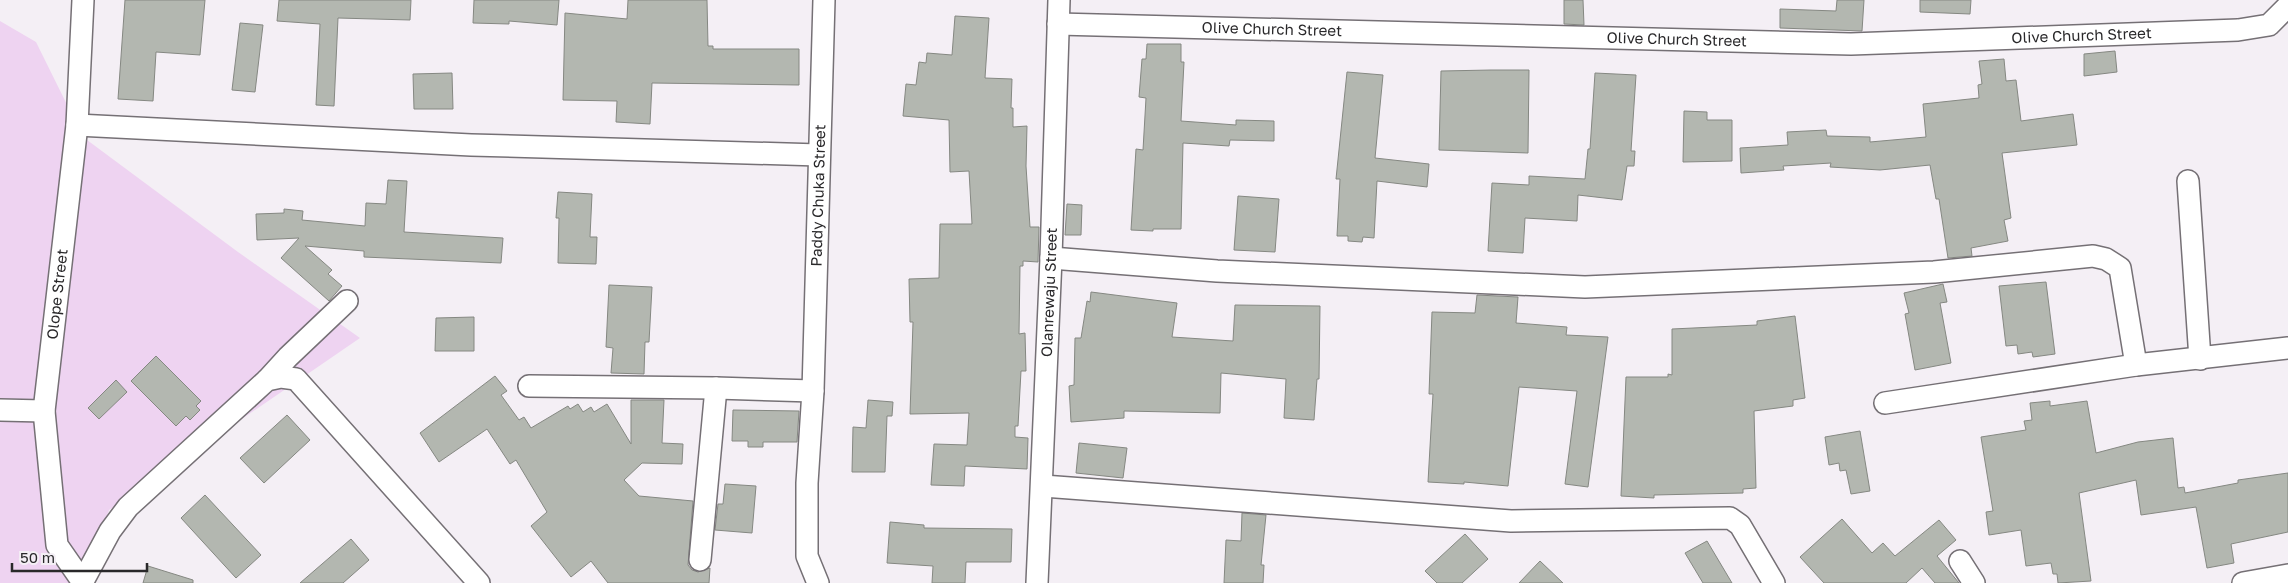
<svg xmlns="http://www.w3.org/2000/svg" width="2288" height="583" font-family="'Golos Text',sans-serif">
<rect width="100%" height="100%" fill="#f4eff5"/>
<!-- green -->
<path fill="#eed3f1" d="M0,21L36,42L83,137L238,252L360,338L109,510L83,583H0Z"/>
<!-- building -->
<path fill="#b3b7b0" stroke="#858882" d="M125,0H205L200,55L156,52L153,101L118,99Z
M279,0H411L410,20L338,18L334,106L316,105L320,24L277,21Z
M474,0H559L557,25L509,21V24L473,23Z
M628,0H707L708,46H713V49H799V85L652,83L650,124L616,122L617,101L563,100L565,13L627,19Z
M1564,0H1583L1584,25L1564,24Z
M1837,0H1864L1862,31L1780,28V9L1836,11Z
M1920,0H1971L1970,14L1920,12Z
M955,16L989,18L985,78L1012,79L1011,108H1013V127L1027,126L1026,166L1030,227H1039L1038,262L1023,261V266H1020L1019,334L1025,333L1026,371H1021L1018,426H1015V437L1028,438L1027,469L965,466L964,486L931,485L934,444L967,445L969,413L910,414L913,322H910L909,279L939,278L940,224H972L969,171L950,172L949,120L903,116L906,84L916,85L919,62L926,63L927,53L952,55Z
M240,23L263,25L255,92L232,90Z
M1147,44H1181V62H1184L1181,121L1236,125V120L1274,121V141L1230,140L1229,146L1183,143L1181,229H1153V231L1131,230L1136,149L1143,150L1146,98L1139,97L1142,59H1146Z
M2115,51L2117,72L2084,76V54Z
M2004,59L2006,81L2016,80L2021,121L2073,114L2077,145L2002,153L2011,218L2004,220L2008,241L1971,248L1972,256L1948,258L1939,199H1936L1930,165L1880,170L1830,167L1831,163L1783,166L1784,170L1741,173L1740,148L1788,145L1787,132L1826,130L1827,136L1870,137V142L1926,137L1923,104L1979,98L1978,85L1982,84L1979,61Z
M1491,70H1529L1528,153L1439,150L1441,71Z
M1347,72L1383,75L1375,158L1429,164L1427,187L1377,181L1374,238L1363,237L1362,242L1348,241V236H1337L1340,179H1336Z
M452,73L453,109H414L413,74Z
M1595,73L1636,75L1631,151H1635L1634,166H1627L1622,200L1578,195L1577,221L1525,218L1523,253L1488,251L1492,183L1529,185V176L1585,179L1588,149H1590Z
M1684,111L1707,112V120H1732V161L1683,162Z
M388,180L407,181L404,232L503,238L501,263L364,257V251L305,246L332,270L328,274L342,286L329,301L281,258L299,238L257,240L256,214L284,213V209L303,211L302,220L365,226L366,203L386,204Z
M558,192L592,194L590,237H597L596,264L558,263L559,218H556Z
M1238,196L1279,199L1275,252L1234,250Z
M1067,204L1082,205L1081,235H1065Z
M2046,282L2055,354L2033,357L2032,352L2018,354L2017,345L2006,346L1999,286Z
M1943,284L1947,302L1940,303L1951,363L1915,370L1905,314L1909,313L1904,293Z
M609,285L652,287L649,342H645L644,374L611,373L613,348L606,347Z
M1091,292L1177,303L1172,337L1233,341L1235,305L1320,306L1319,379H1317L1314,420L1284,418L1286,379L1221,373L1220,413L1124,411V418L1071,422L1069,386L1074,385L1075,338H1081L1087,301L1090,302Z
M1477,295L1518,297L1516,323L1567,327L1566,335L1608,337L1588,487L1565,484L1577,391L1519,387L1508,486L1464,482V484L1428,482L1433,394H1429L1432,312L1475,313Z
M1795,316L1805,398L1793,400V406L1754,411L1756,488L1743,489V493L1654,495V498L1621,496L1626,377H1668V374L1672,375V329L1757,325V321Z
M474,317V351H435L436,318Z
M156,356L201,401L196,406L200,410L190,420L186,416L176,426L131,381Z
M495,376L507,391L501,395L519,420L524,417L531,428L568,406L570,409L578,404L583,412L591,407L594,412L607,404L631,444V400H664L662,443L683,444L682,464L642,463L624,480L639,496L693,501L688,565L692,570L698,572L710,568L709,583H608L591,561L571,577L531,526L547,512L516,460L510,464L487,429L439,462L420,433Z
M116,380L127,392L99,419L88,408Z
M868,400L893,402L892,416H887L885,472H852L853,427L866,428Z
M2050,401V406L2087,401L2096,453L2138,442L2173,438L2178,488L2184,487L2185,493L2238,483V480L2288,473V532L2231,544L2234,563L2207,568L2196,507L2141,515L2136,480L2079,493L2091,581L2058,583L2057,574H2053L2051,563L2026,566L2021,530L1989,535L1986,512L1993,511L1981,437L2026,430L2024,421L2032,420L2030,403Z
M733,410L799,411L797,442H763V447H748V441H732Z
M287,415L310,440L264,483L240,458Z
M1860,431L1870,491L1851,494L1846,470L1840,471L1839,463L1829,465L1825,437Z
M1079,443L1127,448L1123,478L1076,473Z
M725,484L756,486L752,533L715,530L718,504H723Z
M205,495L261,555L236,578L181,518Z
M1242,513L1266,515L1261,565H1264L1263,583H1224L1226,540L1241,541Z
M1842,519L1872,553L1883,543L1895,556L1939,520L1956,540L1937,556L1959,583H1935L1922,568L1906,583H1824L1800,557Z
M890,522L924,525V528L1012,529L1011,562H966L965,583H932L933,566L887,563Z
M1465,534L1488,559L1462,583H1437L1425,571Z
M351,539L369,560L343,583H300Z
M1707,541L1732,583H1703L1685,553Z
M1540,561L1563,583H1519Z
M148,566L193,580V583H143Z"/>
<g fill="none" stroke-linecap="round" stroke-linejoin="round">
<defs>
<g id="minor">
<path id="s1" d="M1058,24L1851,44L2238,30L2269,25L2288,6"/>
<path d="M77,125L471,145L819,155"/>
<path d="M2188,181L2200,359"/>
<path d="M1051,258L1217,271L1585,287L1934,272L2093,256L2106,259L2120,268L2136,365"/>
<path d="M267,380L288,357L347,301"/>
<path d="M529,386L716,388L813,391"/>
<path d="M1885,403L2136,365L2288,348"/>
<path d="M0,410L44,411"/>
<path d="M1043,486L1511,521L1730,518L1740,525L1774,583"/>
<path d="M700,560L716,388"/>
<path d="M1960,561L1974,583"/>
<path id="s2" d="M82,581L57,545L44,411L77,125L83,0"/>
<path d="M82,583L110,531L128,507L267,380L281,377L296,379L479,583"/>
<path id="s3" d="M818,583L807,556V483L813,391L824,0"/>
<path id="s4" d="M1037,583L1051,258L1059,0"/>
<path d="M2243,583L2288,575"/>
</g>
</defs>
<!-- minor casing -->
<use href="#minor" stroke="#757075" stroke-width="24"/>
<!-- minor -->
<use href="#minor" stroke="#fff" stroke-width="21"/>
</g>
<g text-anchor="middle" stroke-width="5" stroke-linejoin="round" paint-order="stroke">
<!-- street labels -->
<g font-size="15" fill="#29282a" stroke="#f4eff5">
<text dy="5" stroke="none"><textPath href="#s1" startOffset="214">Olive Church Street</textPath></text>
<text dy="5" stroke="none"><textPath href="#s1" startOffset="1024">Olive Church Street</textPath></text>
<text dy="5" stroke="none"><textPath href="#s1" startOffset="619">Olive Church Street</textPath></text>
<text dy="5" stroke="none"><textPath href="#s3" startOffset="390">Paddy Chuka Street</textPath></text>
<text dy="5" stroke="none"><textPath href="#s4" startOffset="291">Olanrewaju Street</textPath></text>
<text dy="5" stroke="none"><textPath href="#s2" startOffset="296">Olope Street</textPath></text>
</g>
</g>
<!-- scale -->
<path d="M12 563v8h135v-8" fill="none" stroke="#29282a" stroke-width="2.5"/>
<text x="20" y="563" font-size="15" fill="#29282a" stroke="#f4eff5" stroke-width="4" paint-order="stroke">50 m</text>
</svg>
